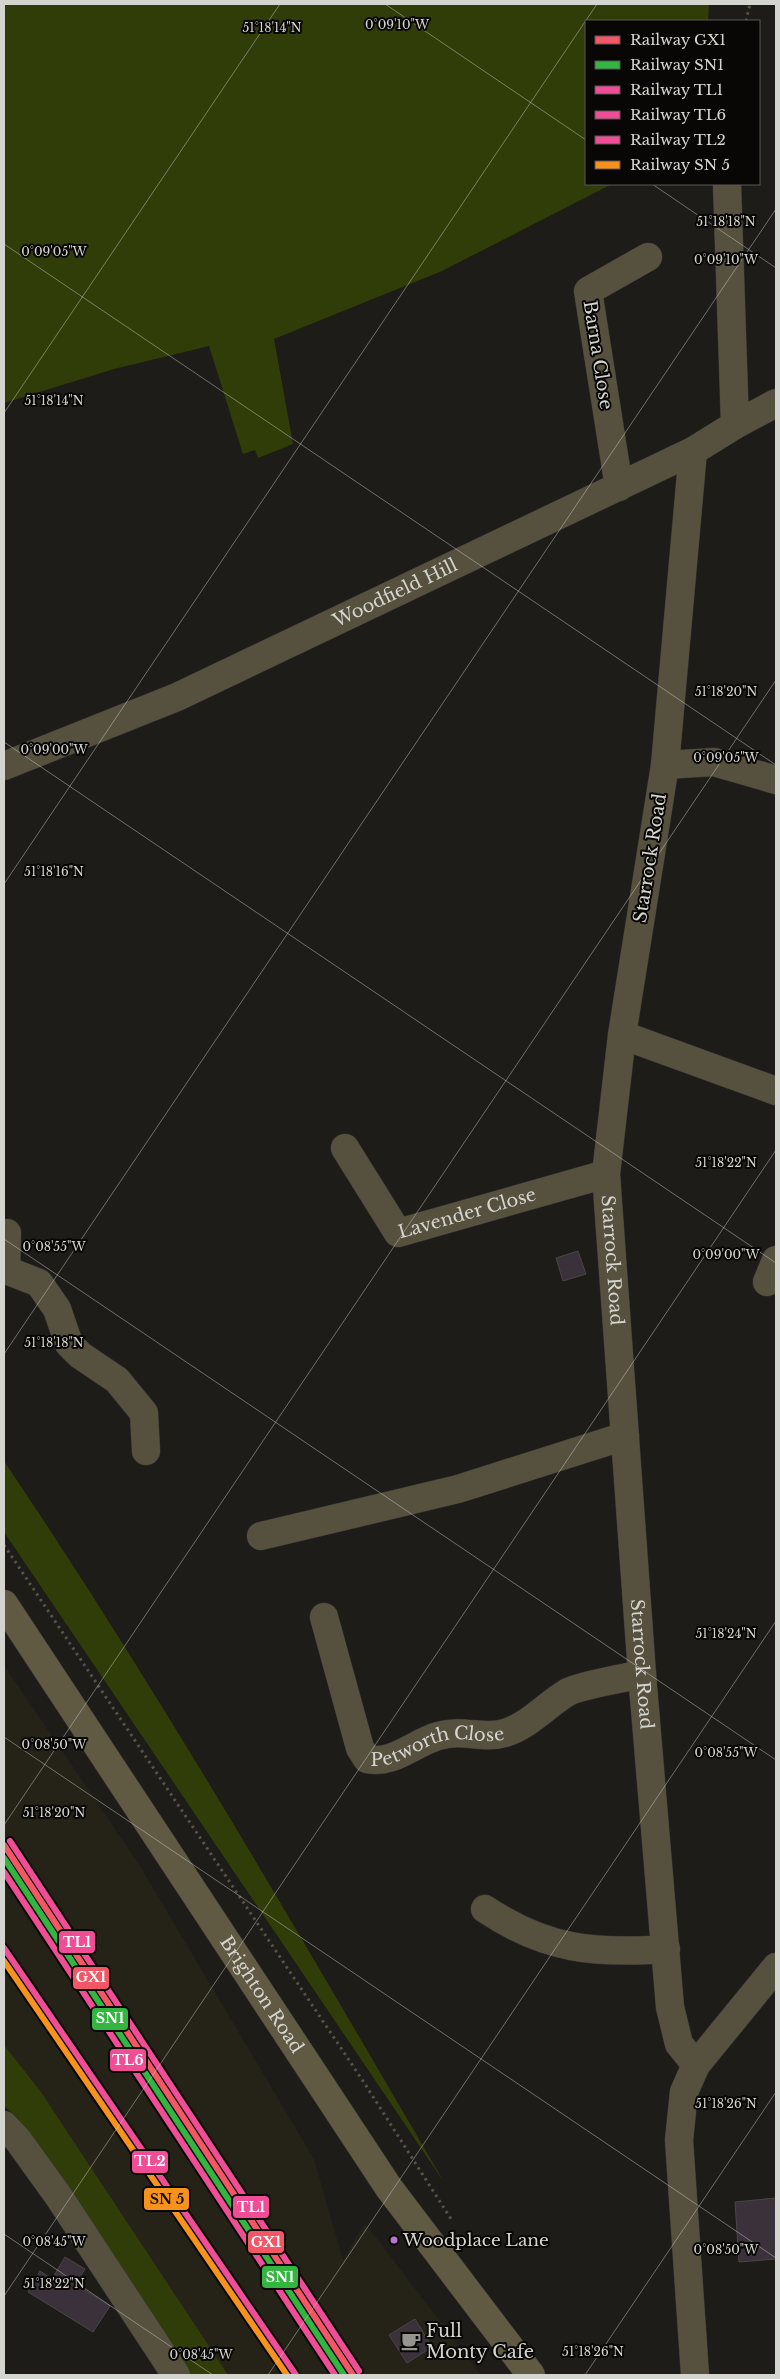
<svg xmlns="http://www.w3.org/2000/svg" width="780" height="2379" font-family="'Libre Baskerville',serif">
<rect width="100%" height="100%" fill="#1d1c18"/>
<!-- built -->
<path fill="#252218" d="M4,1665L140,1866L314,2159L343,2260L365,2223L481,2375H219L4,2081Z"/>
<!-- green -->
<path fill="#313d08" d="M4,4H709L708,21H586V184H612L442,271L274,339L293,444L258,458L255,450L243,454L209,346L114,369L4,403Z
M4,1461C161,1694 302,1939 444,2182L4,1532Z
M4,2045L41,2092L228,2375H188L18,2118L4,2106Z"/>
<!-- building -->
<path fill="#3a313a" stroke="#484746" d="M578,1251L586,1274L563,1281L556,1258Z
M776,2198V2259L739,2262L735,2202Z
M65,2257L85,2269L75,2284L110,2306L93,2332L28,2292L40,2271L52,2279Z
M415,2319L432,2347L407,2363L389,2335Z"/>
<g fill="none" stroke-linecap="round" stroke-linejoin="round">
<defs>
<g id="minor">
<path d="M727,184L735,425"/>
<path id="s1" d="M693,451L665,765L622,1035L606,1174L642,1674L670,2007L679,2044L696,2065"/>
<path d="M619,487L588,291L648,257"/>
<path d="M665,765L714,762L776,780"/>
<path id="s2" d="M4,766L177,697L693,451L735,425L776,403"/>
<path d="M622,1035L776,1091"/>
<path id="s3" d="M345,1148L398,1233L606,1174"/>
<path d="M6,1270L7,1233"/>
<path d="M4,1271L6,1270L39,1283L57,1309L69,1344L80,1355L117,1380L144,1413L146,1451"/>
<path d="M767,1282L776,1260"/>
<path d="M261,1536L458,1489L625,1436"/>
<path id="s4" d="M324,1617L360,1748L367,1759C393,1765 414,1743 438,1736C464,1728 481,1740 505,1733C530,1725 546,1705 568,1692C581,1685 625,1678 642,1674"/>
<path d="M485,1909C546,1950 595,1954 666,1949"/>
<path d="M4,2125L18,2140L59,2197L176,2375"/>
<path d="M695,2375L679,2140L684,2092L696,2065L776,1967"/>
</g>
<g id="highway">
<path id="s5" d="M4,1604L389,2188L531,2375"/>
</g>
</defs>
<!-- minor casing -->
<use href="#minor" stroke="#363533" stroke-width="29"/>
<!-- highway casing -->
<use href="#highway" stroke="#363533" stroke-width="29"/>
<!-- path -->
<path stroke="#555246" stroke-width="3" stroke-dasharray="2.5 4" stroke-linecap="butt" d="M746,21L750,4
M4,1545L363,2081L451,2219"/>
<!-- minor -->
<use href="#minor" stroke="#56513f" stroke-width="28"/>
<!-- highway -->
<use href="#highway" stroke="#605a43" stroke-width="28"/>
<defs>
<path id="rail-1" d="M4,1845L353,2375"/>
<path id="rail-2" d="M4,1858L344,2375"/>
<path id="rail-3" d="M10,1841L359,2371"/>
<path id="rail-4" d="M4,1872L335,2375"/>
<path id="rail-5" d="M4,1948L296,2375"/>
<path id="rail-6" d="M4,1961L287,2375"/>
</defs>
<!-- rail-1 casing -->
<use href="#rail-1" stroke="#080705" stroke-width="10"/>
<!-- rail-2 casing -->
<use href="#rail-2" stroke="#080705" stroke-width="10"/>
<!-- rail-3 casing -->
<use href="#rail-3" stroke="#080705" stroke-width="10"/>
<!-- rail-4 casing -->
<use href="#rail-4" stroke="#080705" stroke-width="10"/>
<!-- rail-5 casing -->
<use href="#rail-5" stroke="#080705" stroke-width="10"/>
<!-- rail-6 casing -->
<use href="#rail-6" stroke="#080705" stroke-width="10"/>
<!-- rail-1 -->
<use href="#rail-1" stroke="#f35766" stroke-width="6"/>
<!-- rail-2 -->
<use href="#rail-2" stroke="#33b540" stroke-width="6"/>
<!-- rail-3 -->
<use href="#rail-3" stroke="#ef4e97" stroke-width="6"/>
<!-- rail-4 -->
<use href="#rail-4" stroke="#ef4e97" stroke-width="6"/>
<!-- rail-5 -->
<use href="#rail-5" stroke="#ef4e97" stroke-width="6"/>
<!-- rail-6 -->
<use href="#rail-6" stroke="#f7931d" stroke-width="6"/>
</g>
<!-- ticks -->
<path fill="none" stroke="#d5d5d0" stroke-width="1" stroke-opacity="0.45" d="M385,4L586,140M652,184L776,268M4,244L776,765M4,413L280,4M4,742L776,1263M4,884L597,4M4,1239L776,1760M4,1354L776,209M4,1737L776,2258M4,1825L776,680M4,2234L213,2375M4,2296L776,1150M268,2375L776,1621M585,2375L776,2092"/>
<!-- icons -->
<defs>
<symbol id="cafe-bare" viewBox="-9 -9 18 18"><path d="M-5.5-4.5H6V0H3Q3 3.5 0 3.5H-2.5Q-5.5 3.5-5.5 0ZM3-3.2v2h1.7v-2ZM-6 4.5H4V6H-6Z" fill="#959490" stroke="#080705" stroke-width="2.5" paint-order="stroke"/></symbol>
</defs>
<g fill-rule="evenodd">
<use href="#cafe-bare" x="397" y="2327" width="28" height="28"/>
</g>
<!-- markers -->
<circle fill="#b673d3" stroke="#080705" stroke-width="2" cx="394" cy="2240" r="4.5"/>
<g text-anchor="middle" stroke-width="4" stroke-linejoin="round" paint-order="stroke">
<!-- bus labels -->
<g font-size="17" fill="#d5d5d0" stroke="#080705" text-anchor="start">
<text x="403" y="2246">Woodplace Lane</text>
</g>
<!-- street labels -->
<g font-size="18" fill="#d5d5d0" stroke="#080705">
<text transform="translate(598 355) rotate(81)" y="6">Barna Close</text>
<text dy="6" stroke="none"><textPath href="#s2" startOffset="428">Woodfield Hill</textPath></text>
<text transform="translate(650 858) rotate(-81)" y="6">Starrock Road</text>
<text dy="6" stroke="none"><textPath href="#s3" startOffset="172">Lavender Close</textPath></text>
<text dy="6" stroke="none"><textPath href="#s1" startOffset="815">Starrock Road</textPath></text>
<text dy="6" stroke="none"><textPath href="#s1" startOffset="1220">Starrock Road</textPath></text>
<text dy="6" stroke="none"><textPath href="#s4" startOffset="222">Petworth Close</textPath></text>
<text dy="6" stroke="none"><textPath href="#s5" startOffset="468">Brighton Road</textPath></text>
</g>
<!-- poi labels -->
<g font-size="18" fill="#d5d5d0" stroke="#080705" text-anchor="start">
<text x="426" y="2337">Full<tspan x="426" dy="21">Monty Cafe</tspan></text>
</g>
</g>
<g font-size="12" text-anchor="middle" fill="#d5d5d0" stroke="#080705" stroke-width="4" stroke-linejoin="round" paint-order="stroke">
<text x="397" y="29">0°09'10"W</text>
<text x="272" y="32">51°18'14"N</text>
<text x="726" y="226">51°18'18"N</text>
<text x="54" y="256">0°09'05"W</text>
<text x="726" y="264">0°09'10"W</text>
<text x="54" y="405">51°18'14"N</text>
<text x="726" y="696">51°18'20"N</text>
<text x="54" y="754">0°09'00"W</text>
<text x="726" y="762">0°09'05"W</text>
<text x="54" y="876">51°18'16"N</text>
<text x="726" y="1167">51°18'22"N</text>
<text x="54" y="1251">0°08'55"W</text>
<text x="726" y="1259">0°09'00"W</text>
<text x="54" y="1347">51°18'18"N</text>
<text x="726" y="1638">51°18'24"N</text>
<text x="54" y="1749">0°08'50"W</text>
<text x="726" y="1757">0°08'55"W</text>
<text x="54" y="1817">51°18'20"N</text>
<text x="726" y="2108">51°18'26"N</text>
<text x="54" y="2246">0°08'45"W</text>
<text x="726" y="2254">0°08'50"W</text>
<text x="54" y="2288">51°18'22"N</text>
<text x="593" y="2356">51°18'26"N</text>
<text x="201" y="2359">0°08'45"W</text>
</g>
<g stroke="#080705" stroke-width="2">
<rect x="58" y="1930" width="38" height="24" rx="5" fill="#ef4e97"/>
<rect x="72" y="1966" width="38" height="24" rx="5" fill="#f35766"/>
<rect x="91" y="2007" width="38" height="24" rx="5" fill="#33b540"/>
<rect x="109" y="2048" width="38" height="24" rx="5" fill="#ef4e97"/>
<rect x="131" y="2150" width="38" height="24" rx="5" fill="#ef4e97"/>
<rect x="143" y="2187" width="47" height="24" rx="5" fill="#f7931d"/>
<rect x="232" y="2195" width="38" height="24" rx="5" fill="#ef4e97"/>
<rect x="247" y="2230" width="38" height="24" rx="5" fill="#f35766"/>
<rect x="261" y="2265" width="38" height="24" rx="5" fill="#33b540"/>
</g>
<g font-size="14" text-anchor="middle" font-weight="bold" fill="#fff">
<text x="77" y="1947">TL1</text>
<text x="91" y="1982">GX1</text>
<text x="110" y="2023">SN1</text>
<text x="128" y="2065">TL6</text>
<text x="150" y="2166">TL2</text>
<text x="251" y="2212">TL1</text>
<text x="266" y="2247">GX1</text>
<text x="280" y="2282">SN1</text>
</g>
<g font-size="14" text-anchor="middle" font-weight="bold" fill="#111">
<text x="167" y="2204">SN 5</text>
</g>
<!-- border -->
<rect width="780" height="2379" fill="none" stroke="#d5d5d0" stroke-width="10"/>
<!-- legend -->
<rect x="585" y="20" width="175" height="165" fill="#080705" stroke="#5a5956"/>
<rect x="595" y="36" width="25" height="8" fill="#f35766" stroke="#5a5956"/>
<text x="630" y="45" font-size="15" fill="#d5d5d0">Railway GX1</text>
<rect x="595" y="61" width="25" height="8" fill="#33b540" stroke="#5a5956"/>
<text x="630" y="70" font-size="15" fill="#d5d5d0">Railway SN1</text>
<rect x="595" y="86" width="25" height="8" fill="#ef4e97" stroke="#5a5956"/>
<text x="630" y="95" font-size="15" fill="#d5d5d0">Railway TL1</text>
<rect x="595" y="111" width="25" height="8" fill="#ef4e97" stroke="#5a5956"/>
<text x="630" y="120" font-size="15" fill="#d5d5d0">Railway TL6</text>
<rect x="595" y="136" width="25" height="8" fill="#ef4e97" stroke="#5a5956"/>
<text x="630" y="145" font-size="15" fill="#d5d5d0">Railway TL2</text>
<rect x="595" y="161" width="25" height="8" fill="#f7931d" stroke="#5a5956"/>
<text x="630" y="170" font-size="15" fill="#d5d5d0">Railway SN 5</text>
</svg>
